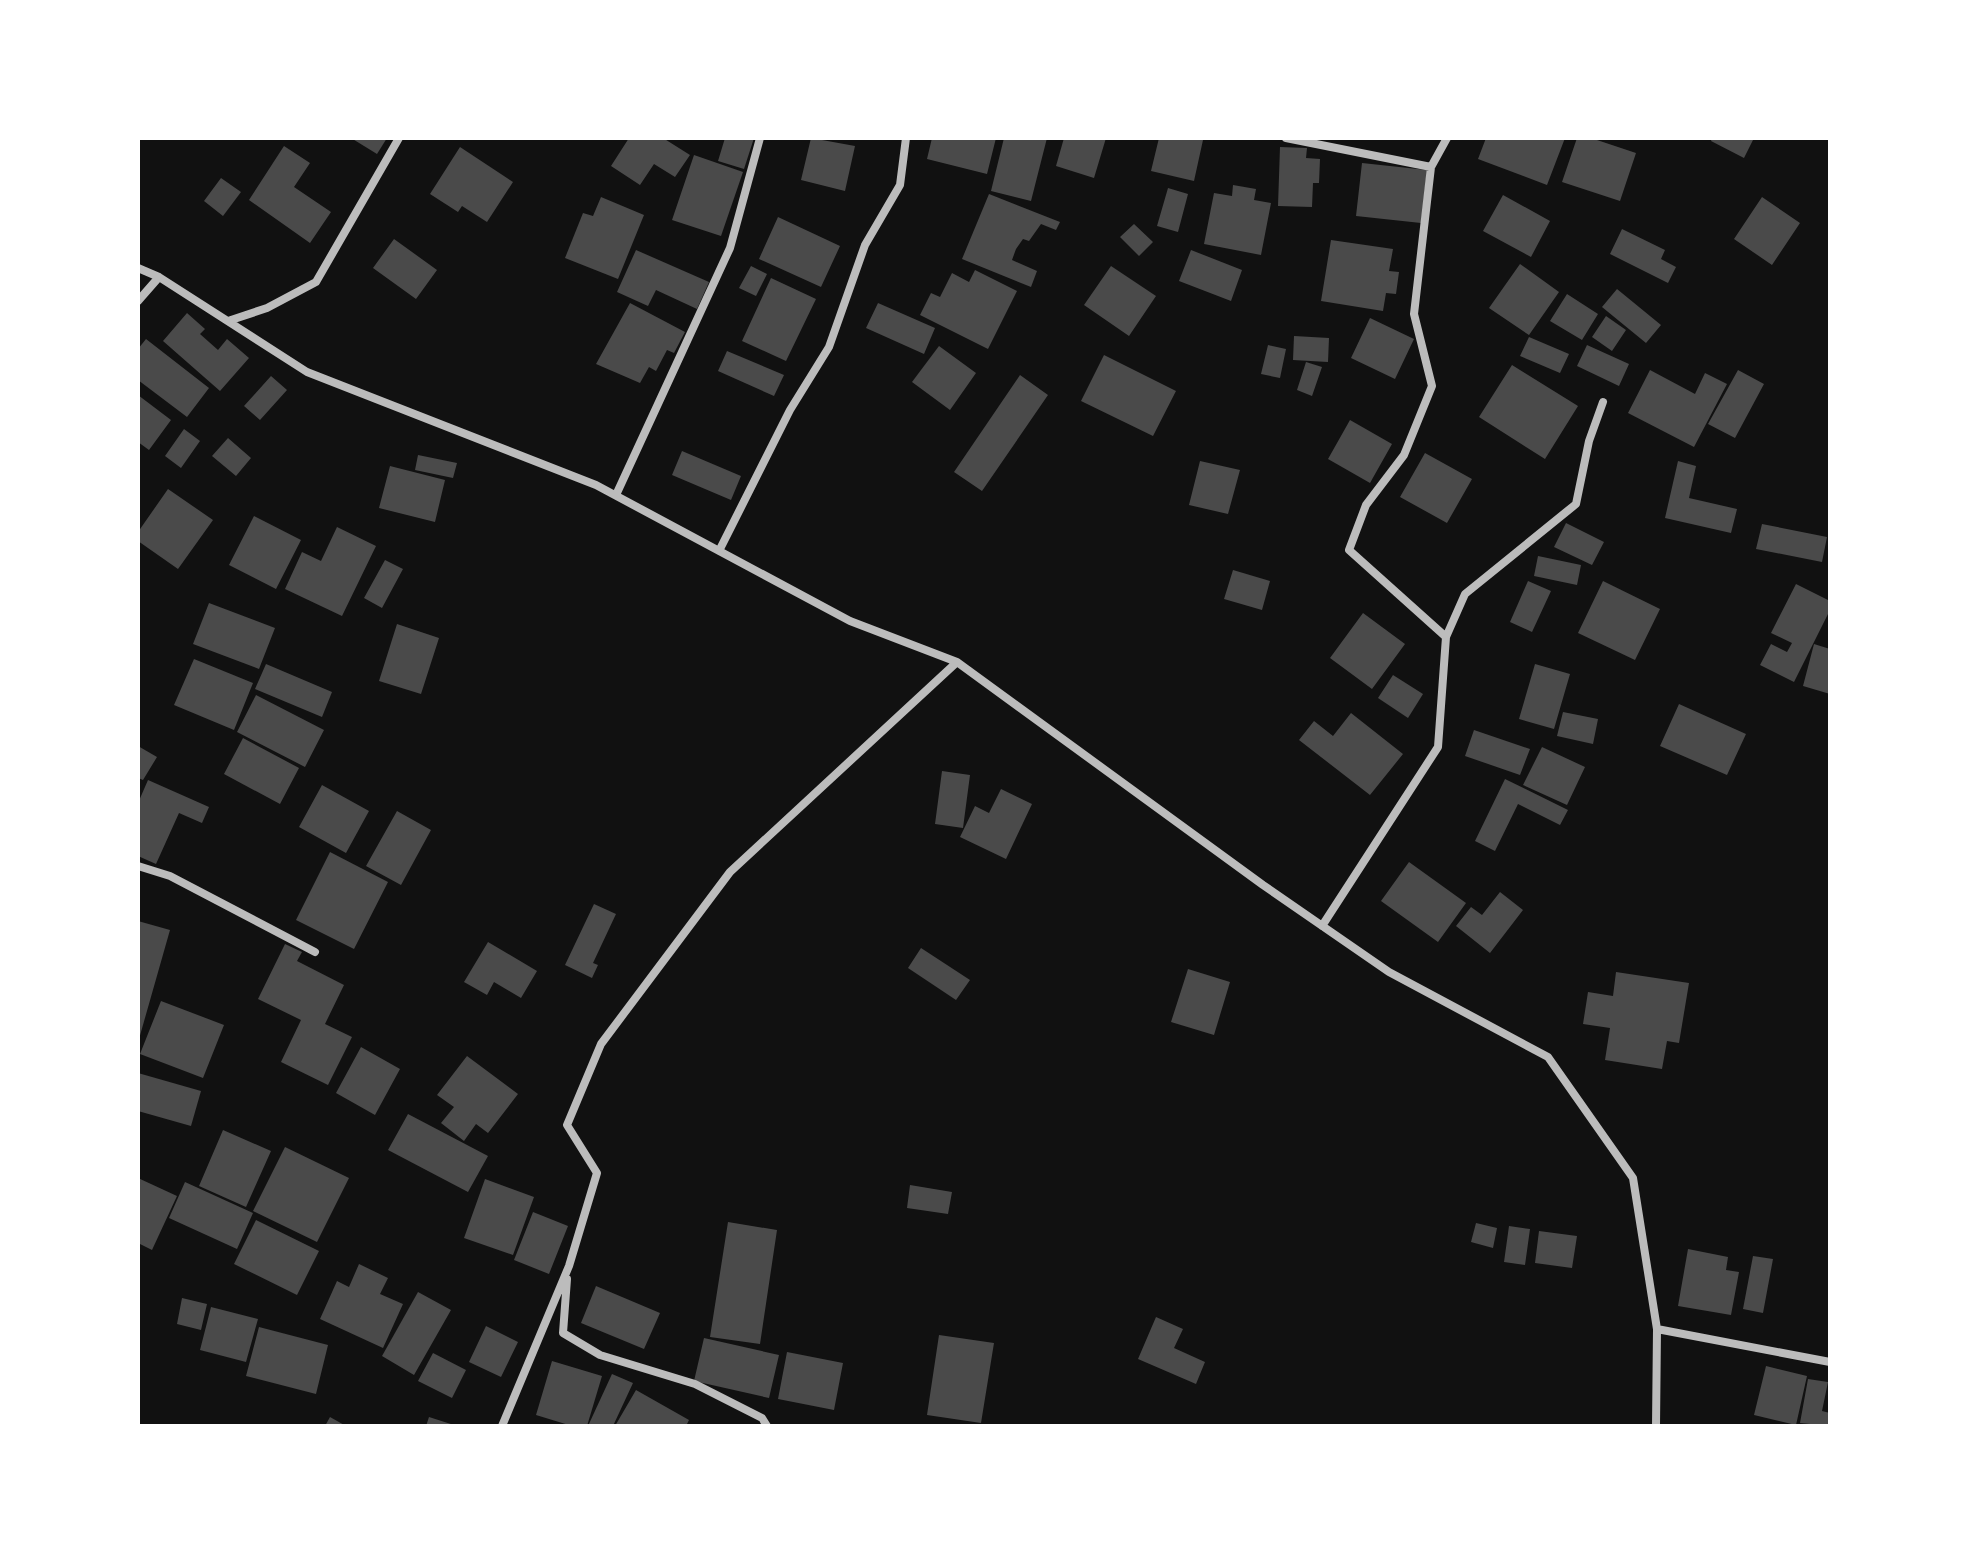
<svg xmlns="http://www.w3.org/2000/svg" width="1968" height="1564" font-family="'Source Sans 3',sans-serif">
<rect width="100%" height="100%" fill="#111"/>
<!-- building -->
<path fill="#4a4a4a" d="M351,138H387L377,154Z
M629,138H663L690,155L675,177L654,164L640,185L611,166Z
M725,138H754L744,169L718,161Z
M811,138L855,146L845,191L801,180Z
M932,138H996L987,174L927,159Z
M1004,138H1047L1031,201L991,191Z
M1064,138H1106L1094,178L1056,166Z
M1159,138L1203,140L1194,181L1151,171Z
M1486,138H1565L1547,185L1478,159Z
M1577,138H1591L1636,153L1620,201L1562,182Z
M1712,138H1754L1744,158L1711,141Z
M284,146L310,163L294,187L331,212L310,243L249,200Z
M460,147L513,182L487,222L462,206L458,212L430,194Z
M1280,147L1307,148L1306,158L1320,159L1319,183H1313L1312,207L1278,206Z
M694,155L743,172L721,236L672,220Z
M1362,163L1427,170L1421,223L1356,216Z
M221,178L241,192L223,216L204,201Z
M1233,185L1256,189L1254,200L1271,203L1261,255L1204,244L1214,193L1232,196Z
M1168,188L1188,194L1178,232L1157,226Z
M989,194L1060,222L1056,230L1041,224L1029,241L1023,239L1016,249L1012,260L1037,271L1031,287L962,259Z
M1503,195L1550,221L1531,257L1483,231Z
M601,197L644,215L618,279L565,258L583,213L593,216Z
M1762,197L1800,223L1772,265L1734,239Z
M778,217L840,246L821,287L759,259Z
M1134,224L1153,242L1139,256L1120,237Z
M1622,229L1665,250L1661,259L1676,267L1668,283L1610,254Z
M394,239L437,270L416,299L373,268Z
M1331,240L1393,249L1389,271L1399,272L1396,294L1386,293L1383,311L1321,301Z
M636,250L709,282L697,309L656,290L648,306L617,292Z
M1191,250L1242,270L1231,301L1179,281Z
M1520,264L1559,292L1529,335L1489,308Z
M751,266L767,274L756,296L739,288Z
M1111,266L1156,296L1129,336L1084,305Z
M975,270L1017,291L988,349L920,315L931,293L940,297L952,273L969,282Z
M771,278L816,299L786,361L742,341Z
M1617,289L1661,325L1646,343L1602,307Z
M1567,294L1598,314L1582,340L1550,321Z
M630,303L685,332L674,353L667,350L656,371L649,367L640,383L596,364Z
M878,303L935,328L924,354L866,328Z
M187,313L205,329L200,334L218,350L227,339L249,358L220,391L163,341Z
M1606,316L1626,330L1612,351L1592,337Z
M1370,318L1414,339L1395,379L1351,358Z
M1294,336L1329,338L1328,362L1293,360Z
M1529,337L1569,354L1560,373L1520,356Z
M146,339L209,388L187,417L138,380V349Z
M1268,345L1286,349L1280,378L1261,374Z
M1587,345L1629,364L1619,386L1577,366Z
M939,346L976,373L950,410L912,382Z
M727,351L784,375L774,396L718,371Z
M1104,355L1176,391L1153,436L1081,401Z
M1306,362L1322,367L1312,396L1297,390Z
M1512,365L1578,406L1545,459L1479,417Z
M1650,370L1695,394L1705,373L1727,384L1694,447L1628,413Z
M1738,370L1764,384L1735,438L1708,424Z
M1020,375L1048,395L982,491L954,472Z
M271,376L287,390L260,420L244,406Z
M138,395L171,420L149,450L138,442Z
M1350,420L1392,444L1370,483L1328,459Z
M184,429L200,441L181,468L165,456Z
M228,438L251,458L236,476L212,456Z
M682,451L741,476L731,500L672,475Z
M1425,453L1472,479L1447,523L1400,497Z
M418,455L457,463L453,478L415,470Z
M1200,461L1240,470L1228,514L1189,505Z
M1678,461L1696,466L1689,498L1737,509L1731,533L1665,518Z
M390,466L445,480L435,522L379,508Z
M168,489L213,520L178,569L138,541V532Z
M254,516L301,540L276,589L229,565Z
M1566,523L1604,542L1592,565L1554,547Z
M1762,524L1827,537L1822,562L1756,549Z
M337,527L376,546L342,616L285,589L302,552L321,561Z
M1538,556L1581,565L1577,585L1534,576Z
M385,560L403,569L382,608L364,598Z
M1233,570L1270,581L1262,610L1224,599Z
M1528,581L1551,591L1532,632L1510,622Z
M1603,581L1660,609L1635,660L1578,633Z
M1796,584L1830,601V610L1794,682L1760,665L1771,644L1787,652L1792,643L1771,633Z
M209,603L275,628L259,669L193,644Z
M1363,613L1405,644L1372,689L1330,658Z
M397,624L439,638L421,694L379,681Z
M1814,644L1830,649V694L1803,686Z
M194,659L253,683L234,730L174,705Z
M266,664L332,692L322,717L255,689Z
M1535,664L1570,674L1554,729L1519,719Z
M1393,675L1423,694L1408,718L1378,698Z
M256,695L324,730L305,767L237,732Z
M1679,704L1746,734L1727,775L1660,746Z
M1563,712L1598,719L1593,744L1557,736Z
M1351,713L1403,754L1370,795L1299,740L1314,721L1333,736Z
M1474,730L1530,749L1520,775L1465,756Z
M243,738L299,768L280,804L224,774Z
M138,746L157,757L143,780L138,778Z
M1542,747L1585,767L1567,805L1523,785Z
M942,771L970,775L963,828L935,824Z
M1505,779L1568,810L1560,825L1518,804L1495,851L1475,841Z
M148,780L209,807L202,823L179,813L156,864L138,856V803Z
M322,785L369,811L346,853L299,827Z
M1001,789L1032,804L1006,859L960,837L975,806L989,813Z
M397,811L431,830L401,885L366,866Z
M330,852L388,882L354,949L296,920Z
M1409,862L1466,903L1438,942L1381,901Z
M1500,892L1523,910L1490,953L1456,926L1471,907L1482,915Z
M594,904L616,914L593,963L598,965L592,978L565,965Z
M138,921L170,930L139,1039H138Z
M488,942L537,971L521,998L494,982L487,995L464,982Z
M285,944L302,952L297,961L344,985L325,1024L352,1037L328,1085L281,1062L301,1020L258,999Z
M921,948L970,980L956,1000L908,968Z
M1188,969L1230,982L1214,1035L1171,1022Z
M1616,972L1689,983L1679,1043L1667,1041L1662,1069L1605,1060L1610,1028L1583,1024L1588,992L1613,996Z
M161,1001L224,1025L203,1078L140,1054Z
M361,1047L400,1069L375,1115L336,1093Z
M467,1056L518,1094L488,1133L476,1124L464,1141L441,1123L454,1107L437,1095Z
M138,1073L201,1091L191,1126L138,1111Z
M408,1114L488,1156L468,1192L388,1150Z
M223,1130L271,1151L246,1207L199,1186Z
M285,1147L349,1178L317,1242L253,1211Z
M138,1178L177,1196L152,1250L138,1243Z
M485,1179L534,1197L513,1255L464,1238Z
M185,1182L253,1213L237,1249L169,1218Z
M910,1185L952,1192L948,1214L907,1208Z
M533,1212L568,1226L549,1274L514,1260Z
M256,1220L319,1251L297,1295L234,1264Z
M728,1222L777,1230L760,1344L710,1337Z
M1476,1223L1497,1228L1493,1248L1471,1242Z
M1509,1226L1530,1229L1525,1265L1504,1262Z
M1539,1231L1577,1236L1572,1268L1535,1263Z
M1688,1249L1728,1257L1726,1270L1739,1272L1731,1315L1678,1306Z
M1753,1256L1773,1259L1763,1313L1743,1309Z
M359,1264L388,1278L380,1294L403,1304L383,1348L320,1319L337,1281L349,1287Z
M596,1286L660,1313L644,1349L581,1323Z
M418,1292L451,1310L414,1375L382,1356Z
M182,1298L207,1304L201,1330L177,1324Z
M211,1307L258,1319L246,1362L200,1350Z
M1156,1317L1183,1329L1174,1348L1205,1362L1196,1384L1138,1359Z
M486,1326L518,1342L501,1377L469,1362Z
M259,1327L328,1345L316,1394L246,1376Z
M939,1335L994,1343L981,1423L927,1415Z
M704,1338L779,1355L769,1398L694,1381Z
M787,1352L843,1363L834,1410L778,1399Z
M433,1353L466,1370L452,1398L418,1381Z
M552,1361L602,1376L587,1426H572L536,1415Z
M1766,1366L1807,1376L1796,1425L1754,1415Z
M612,1374L633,1383L613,1426H588Z
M1808,1379L1828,1382L1822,1411L1830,1413V1426L1800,1423Z
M636,1390L689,1420L686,1426H615Z
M330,1417L346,1426H325Z
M429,1417L454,1425V1426H426Z"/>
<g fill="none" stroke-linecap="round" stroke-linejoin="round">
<!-- minor -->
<path stroke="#bcbcbc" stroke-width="8" d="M1286,138L1431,167
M138,268L159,277L307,372L596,485L850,621L957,662L1263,885L1389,972L1548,1057L1633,1178L1657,1329L1656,1426
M138,301L159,277
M228,321L267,308L316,282L399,138
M616,495L730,248L760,138
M719,551L790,410L829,347L865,245L900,185L906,138
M1446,637L1465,594L1576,504L1589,441L1603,402
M138,866L170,876L315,952
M1322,926L1438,747L1446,637L1349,550L1366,505L1404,455L1432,386L1414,314L1431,167L1447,138
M567,1279L563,1333L600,1355L695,1384L762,1418L767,1426
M1657,1329L1830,1362
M502,1426L569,1266L597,1173L567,1125L601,1044L730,872L957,662"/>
</g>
<!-- border -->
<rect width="1968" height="1564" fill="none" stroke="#ffffff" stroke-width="280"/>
</svg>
